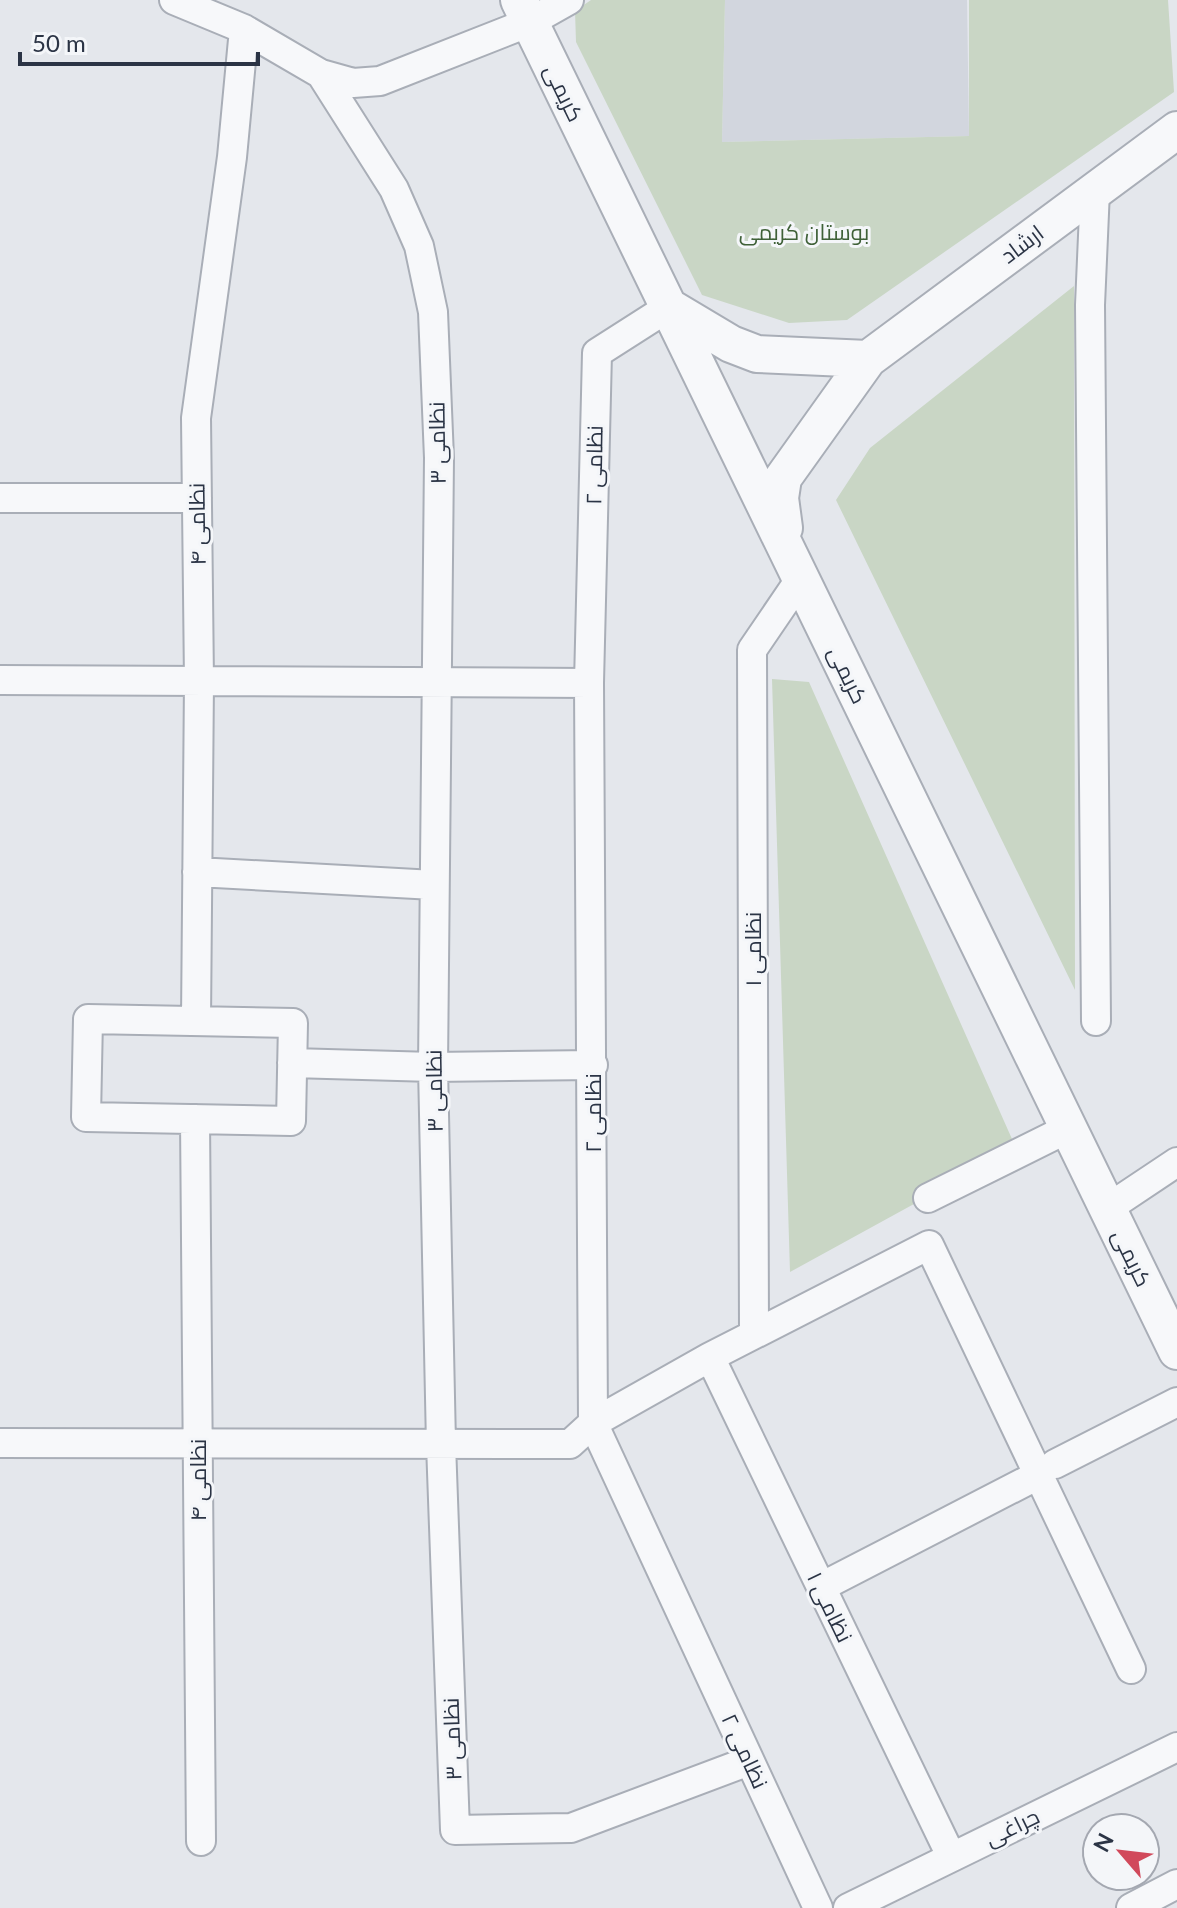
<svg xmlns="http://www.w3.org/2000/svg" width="1177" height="1908" font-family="Lato,Cairo,sans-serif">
<rect width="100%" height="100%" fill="#e4e7ec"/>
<!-- built -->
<path fill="#d2d6de" d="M725,0H967L969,136L722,142Z"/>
<!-- green -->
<path fill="#c9d6c5" d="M591,0H725L722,142L969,136V0H1168L1174,92L847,320L789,323L702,295L576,42L575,11Z
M1074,286L1075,990L836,500L870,448Z
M772,679L809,682L1016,1148L790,1272Z"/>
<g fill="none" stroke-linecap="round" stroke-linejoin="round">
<defs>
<path id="minor" d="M174,0L244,29L321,74L353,83L380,81L530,22L569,0
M321,74L394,189L419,246L433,312L439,458L433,1067L441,1444L455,1830L571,1828L749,1761
M1095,190L1090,305L1096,1021
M669,307L597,353L589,683L593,1423L818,1908
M0,498H197
M0,680L589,683
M197,872L434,885
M88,1019L293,1023L291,1121L86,1117Z
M196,1021L199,681L196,418L232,157L244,29
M292,1063L433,1067L593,1065
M195,1119L201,1841
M928,1198L1069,1128
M1108,1208L1177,1162
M754,1334L752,650L801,578
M710,1357L951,1856
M0,1443L570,1444L593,1423L710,1357L929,1245L1131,1669
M1055,1464L1177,1402
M821,1587L1040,1474
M848,1908L1177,1747
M1131,1908L1177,1884"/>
<path id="tertiary" d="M519,0L1177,1351
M669,307L731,344L757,354L868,359
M784,528L780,498L783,478L868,359L1177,130"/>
</defs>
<!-- minor casing -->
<use href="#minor" stroke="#a9aeb7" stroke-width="32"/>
<!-- tertiary casing -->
<use href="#tertiary" stroke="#a9aeb7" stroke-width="40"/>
<!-- minor -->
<use href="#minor" stroke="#f7f8fa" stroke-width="28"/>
<!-- tertiary -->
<use href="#tertiary" stroke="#f7f8fa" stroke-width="36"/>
</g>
<g text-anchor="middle" stroke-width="6" stroke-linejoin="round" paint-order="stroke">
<!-- street labels -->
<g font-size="22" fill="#2b3445" stroke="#f4f6f9">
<text transform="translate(564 93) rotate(64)" y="8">کریمی</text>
<text transform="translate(1022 244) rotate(-37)" y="8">ارشاد</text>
<text transform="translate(437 443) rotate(-91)" y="8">نظامی ۳</text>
<text transform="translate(594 465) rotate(-89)" y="8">نظامی ۲</text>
<text transform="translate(197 524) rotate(-91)" y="8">نظامی ۴</text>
<text transform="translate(848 675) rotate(64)" y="8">کریمی</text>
<text transform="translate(753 949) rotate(-90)" y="8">نظامی ۱</text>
<text transform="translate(434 1091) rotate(-91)" y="8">نظامی ۳</text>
<text transform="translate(593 1113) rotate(-90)" y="8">نظامی ۲</text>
<text transform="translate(1132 1258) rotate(64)" y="8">کریمی</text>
<text transform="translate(198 1480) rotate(-90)" y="8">نظامی ۴</text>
<text transform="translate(830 1607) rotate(64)" y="8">نظامی ۱</text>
<text transform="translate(452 1739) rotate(-92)" y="8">نظامی ۳</text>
<text transform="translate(745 1751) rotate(65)" y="8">نظامی ۲</text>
<text transform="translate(1012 1827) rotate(-26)" y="8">چراغی</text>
</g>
<!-- park labels -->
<g font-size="22" fill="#3f6138" stroke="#f4f6f9">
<text x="804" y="240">بوستان کریمی</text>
</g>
</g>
<!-- north arrow -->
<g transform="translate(1121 1852) rotate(298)"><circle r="38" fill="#f4f6f9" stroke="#a4a8b1" stroke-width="2"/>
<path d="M0-6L14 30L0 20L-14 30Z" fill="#d1495b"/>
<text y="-12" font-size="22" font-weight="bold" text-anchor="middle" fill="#2b3445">N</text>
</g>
<!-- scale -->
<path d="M20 52v12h238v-12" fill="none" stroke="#2b3445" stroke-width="4"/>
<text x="32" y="52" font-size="24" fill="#2b3445" stroke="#f4f6f9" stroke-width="6" paint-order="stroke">50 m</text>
</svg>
